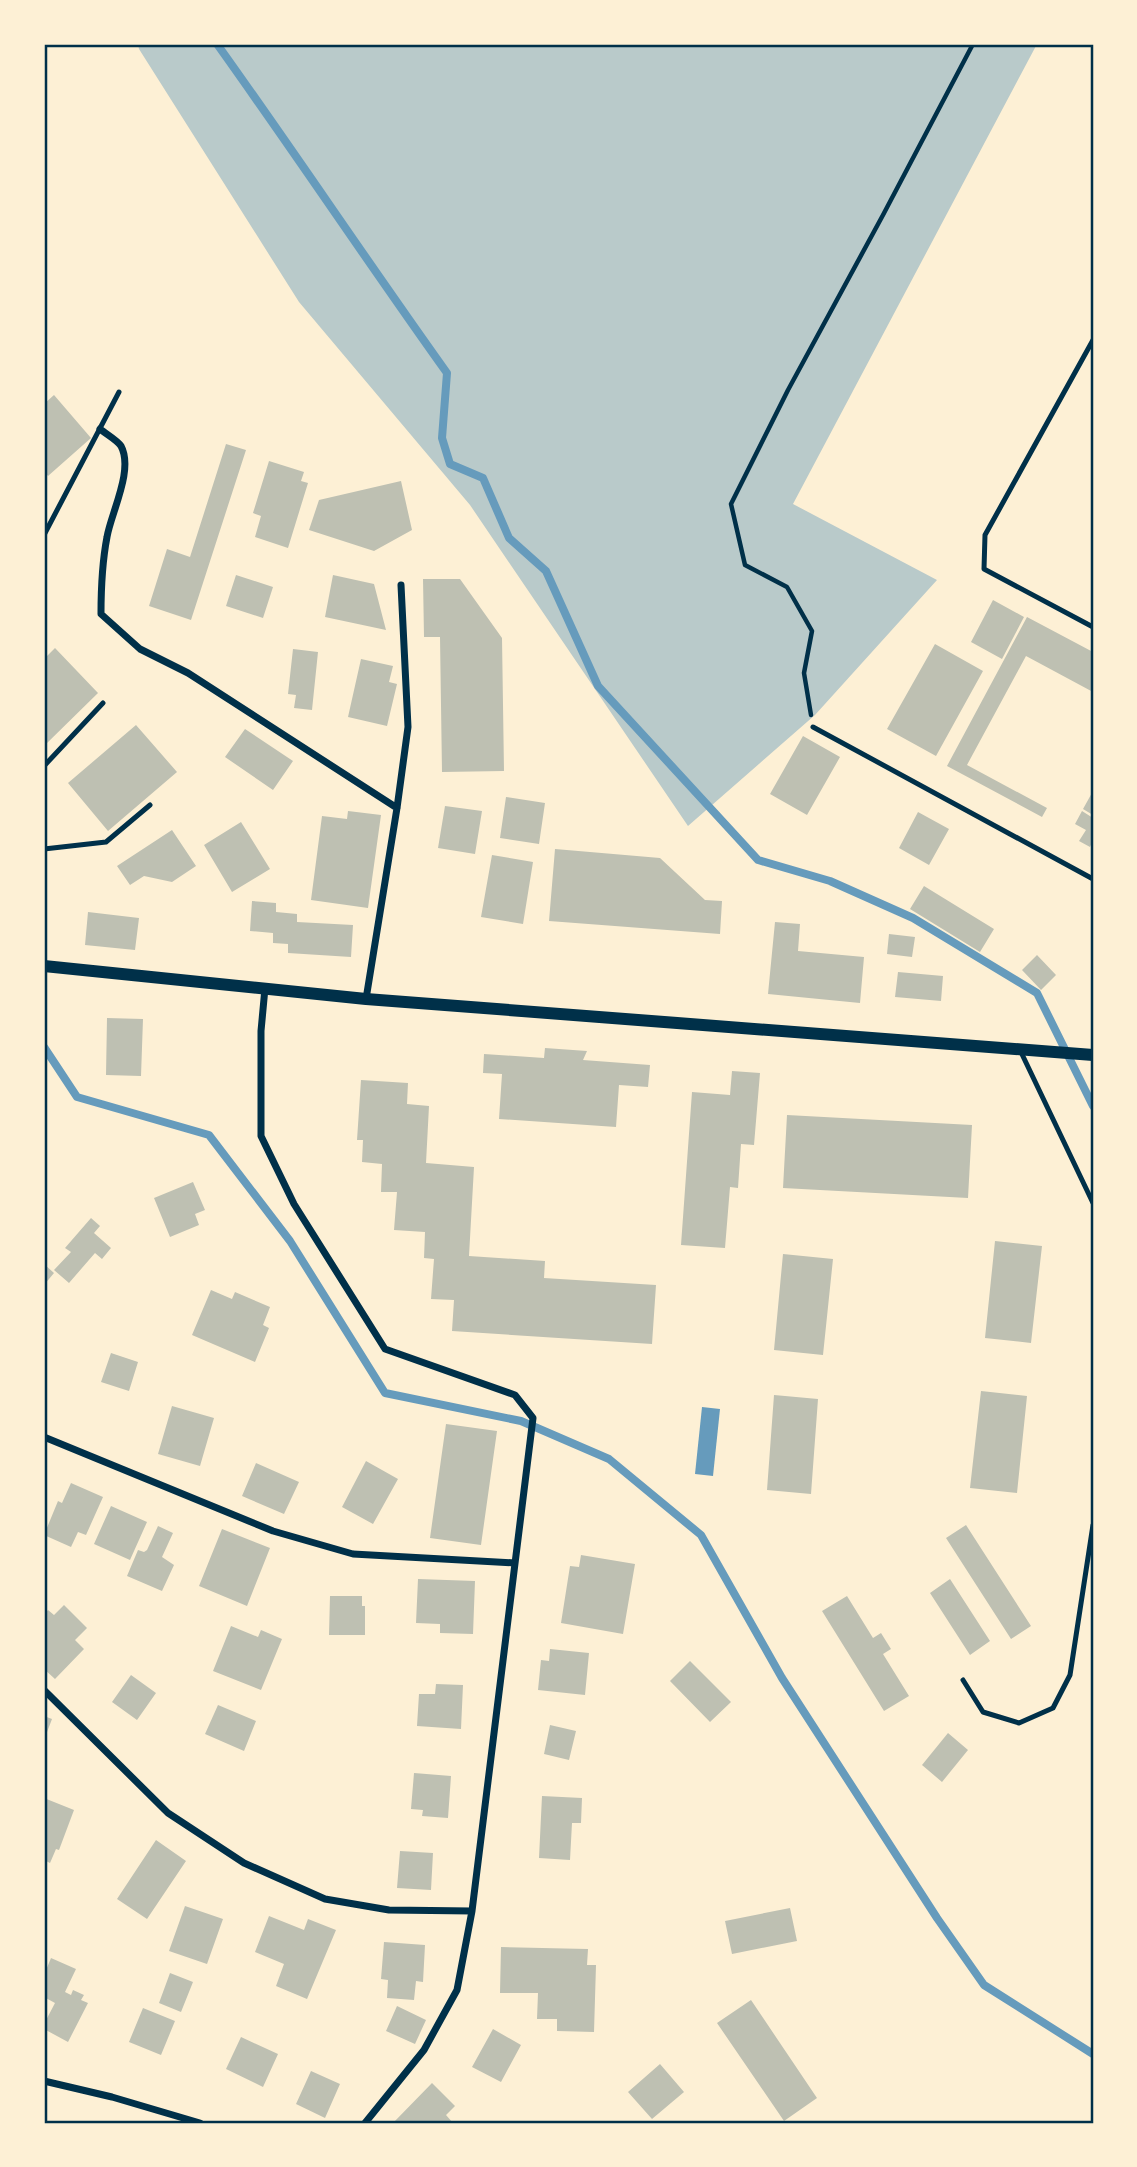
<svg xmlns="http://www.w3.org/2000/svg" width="1137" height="2167" font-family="Merriweather,serif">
<rect width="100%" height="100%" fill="#fdf0d5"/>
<!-- green -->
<path fill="#b9caca" d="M138,44H1037L793,504L937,580L815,715L688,826L470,505L299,302L139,49Z"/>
<!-- water -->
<path fill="#669bbc" d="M702,1407L720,1409L713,1476L695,1474Z"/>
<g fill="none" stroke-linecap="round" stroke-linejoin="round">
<!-- stream -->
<path stroke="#669bbc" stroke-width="8" d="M217,44C295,153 369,264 447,373L442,438L450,464L483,478L509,538L546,571L598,686L758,860L830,881L913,918L1037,993L1093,1106
M44,1047L77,1097L209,1135L290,1241L385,1393L521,1421L609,1459L701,1535L782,1678L937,1918L984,1985L1093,2054"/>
</g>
<!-- building -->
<path fill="#bec0b2" d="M54,395L91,438L48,476L44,471V404Z
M226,444L246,450L191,620L149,606L167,549L190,557Z
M269,461L304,472L301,481L308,483L288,548L255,537L261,516L253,513Z
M401,481L412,530L374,551L309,530L319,500Z
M236,575L273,587L263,618L226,606Z
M333,575L374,584L386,630L325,617Z
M423,579H460L502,638L504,771L442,772L440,637H424Z
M993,600L1024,617L1002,659L971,642Z
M1027,617L1093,652V692L1026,656L967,765L1047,808L1042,817L947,766Z
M935,644L983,671L936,756L887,729Z
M55,648L98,693L44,746V659Z
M293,649L318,652L312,710L294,708L296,695L288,694Z
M361,659L393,666L389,682L397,684L387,726L348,717Z
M136,725L177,772L108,831L68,783Z
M245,729L293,761L273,790L225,757Z
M803,736L840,757L807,815L770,794Z
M1093,791V815L1083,809Z
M506,797L545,803L539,844L500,838Z
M445,806L482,811L475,854L438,848Z
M348,811L381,815L368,908L311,900L322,816L347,819Z
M1082,811L1093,818V840L1090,847L1079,841L1086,830L1075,824Z
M918,812L949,829L929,865L899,848Z
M241,822L270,869L232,892L204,845Z
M172,830L196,866L172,882L144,876L130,885L117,866Z
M555,849L660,858L705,900L722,901L720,934L549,921Z
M492,855L533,862L523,924L481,917Z
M924,886L994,929L980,952L910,909Z
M252,901L276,903V912L297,914V922L353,925L351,957L288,953V944L273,943V933L250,931Z
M88,912L139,918L135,950L85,945Z
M775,922L800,924L798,951L864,957L860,1003L768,994Z
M889,934L915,937L912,957L887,954Z
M1037,955L1056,975L1041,990L1022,970Z
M898,972L943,976L941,1001L895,997Z
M107,1018L143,1019L141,1076L106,1075Z
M545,1048L587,1051L583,1060L650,1065L648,1087L619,1085L616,1127L499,1119L502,1074L483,1073L484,1054L544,1058Z
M732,1071L760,1073L754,1145L741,1144L738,1188L730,1187L725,1248L681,1245L692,1092L730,1095Z
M361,1080L408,1083L407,1104L429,1106L426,1163L474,1167L469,1256L545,1261L544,1278L656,1285L652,1344L452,1331L454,1300L431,1299L434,1259L424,1258L425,1232L394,1230L397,1192H381L382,1164L362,1162L363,1140H357Z
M787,1115L972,1125L968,1198L783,1188Z
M193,1182L205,1210L195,1214L199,1225L170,1237L154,1198Z
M91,1218L100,1226L94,1233L111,1248L102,1259L95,1253L69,1283L54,1270L71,1252L65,1248Z
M995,1241L1042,1246L1031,1343L985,1338Z
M783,1254L833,1259L823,1355L774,1350Z
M44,1264L54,1273L44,1285Z
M211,1290L232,1299L235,1292L270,1307L263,1325L269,1328L255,1362L192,1335Z
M111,1353L138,1362L129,1391L101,1382Z
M981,1391L1027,1396L1017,1493L970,1488Z
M774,1395L818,1399L811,1494L767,1490Z
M172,1406L214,1418L200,1466L158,1454Z
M446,1424L497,1431L481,1545L430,1538Z
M366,1461L398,1479L373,1524L342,1507Z
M256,1463L299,1482L284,1514L242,1496Z
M71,1483L103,1497L86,1535L78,1532L71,1547L44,1535L58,1501L62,1503Z
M111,1506L147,1522L130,1560L94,1544Z
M966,1525L1031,1626L1011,1639L946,1538Z
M158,1526L173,1533L162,1557L174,1565L162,1591L127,1576L138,1550L144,1552L147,1550Z
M222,1529L270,1548L247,1606L199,1586Z
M581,1555L635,1564L623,1634L561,1623L570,1566L579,1567Z
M418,1579L475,1581L473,1634L440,1633V1624L416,1623Z
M950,1579L990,1641L970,1655L930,1593Z
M330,1596H362V1606H365V1635H329Z
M847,1596L873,1638L881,1633L891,1649L883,1654L909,1696L884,1711L822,1611Z
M64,1605L87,1628L75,1640L84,1649L55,1679L44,1669V1657L46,1655L44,1652V1615L48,1610L54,1615Z
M231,1626L258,1637L261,1630L282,1639L261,1690L213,1671Z
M550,1649L589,1653L585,1695L538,1690L541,1660L549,1661Z
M690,1661L731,1702L710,1722L670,1681Z
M131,1675L156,1693L137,1720L112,1702Z
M436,1684L463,1685L461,1729L417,1726L419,1694H435Z
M218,1705L256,1721L244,1751L205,1734Z
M44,1716L52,1719L44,1740Z
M550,1725L576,1731L569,1760L544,1754Z
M948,1733L968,1750L942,1782L922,1765Z
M414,1773L451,1776L448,1818L422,1816L423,1810L411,1809Z
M542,1796L582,1798L581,1823H572L570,1860L539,1858Z
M44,1798L74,1810L59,1850L56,1849L50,1863L44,1860Z
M156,1840L186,1861L147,1919L117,1899Z
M400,1851L433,1853L431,1890L397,1888Z
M185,1906L223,1919L207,1964L169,1951Z
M790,1908L797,1941L732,1954L725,1921Z
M269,1916L304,1930L308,1919L336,1930L307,1999L276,1986L284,1964L255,1952Z
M384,1942L425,1945L423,1982L416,1981L414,2000L387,1998L388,1980L381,1979Z
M501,1947L588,1949L587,1965H596L594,2032L557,2031V2019H537L538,1993H500Z
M51,1958L76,1969L65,1992L71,1995L73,1990L84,1995L81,2000L88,2003L68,2042L44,2029V2024L55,2003L44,1997V1975Z
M170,1973L193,1982L181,2012L159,2003Z
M751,2000L817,2098L784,2121L717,2023Z
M397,2006L426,2020L415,2044L386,2031Z
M143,2008L175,2021L161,2055L129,2042Z
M493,2029L521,2045L501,2082L472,2067Z
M241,2037L278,2054L263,2087L226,2069Z
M660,2064L684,2092L652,2119L628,2092Z
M311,2071L340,2084L325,2118L296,2104Z
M432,2083L455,2106L446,2115L453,2123H393Z"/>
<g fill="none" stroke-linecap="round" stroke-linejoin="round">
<!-- path -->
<path stroke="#003049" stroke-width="4.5" d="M811,715L804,673L812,631L787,587L745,565L731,504L788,390L883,215L973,44"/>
<!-- service -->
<path stroke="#003049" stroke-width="5" d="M1093,340L985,535L984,569L1093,627
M44,535L119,392
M813,727L1093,879
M44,766L103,703
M44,849L106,842L150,805
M1020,1050L1093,1203
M963,1680L983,1712L1019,1723L1053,1708L1070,1675L1093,1525"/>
<!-- minor -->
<path stroke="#003049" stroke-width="7" d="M100,429C106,434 117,440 121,446C134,470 111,513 107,537C102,563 101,587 101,614L140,649L188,673L397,808
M265,988L261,1031V1136L294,1204L385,1349L515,1395L533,1418L472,1911L457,1990L424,2050L365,2123
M366,999L397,808L408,727L401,585
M44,1437L273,1531L353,1554L515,1563
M44,1690L168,1813L244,1863L325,1899L389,1910L472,1911
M44,2081L112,2097L200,2123"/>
<!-- tertiary -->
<path stroke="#003049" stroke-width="12" d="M44,966L366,999L1093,1055"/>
</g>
<!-- border -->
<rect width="1137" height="2167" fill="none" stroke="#fdf0d5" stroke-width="91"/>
<rect x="46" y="46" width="1046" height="2076" fill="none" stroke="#003049" stroke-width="2.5"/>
</svg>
